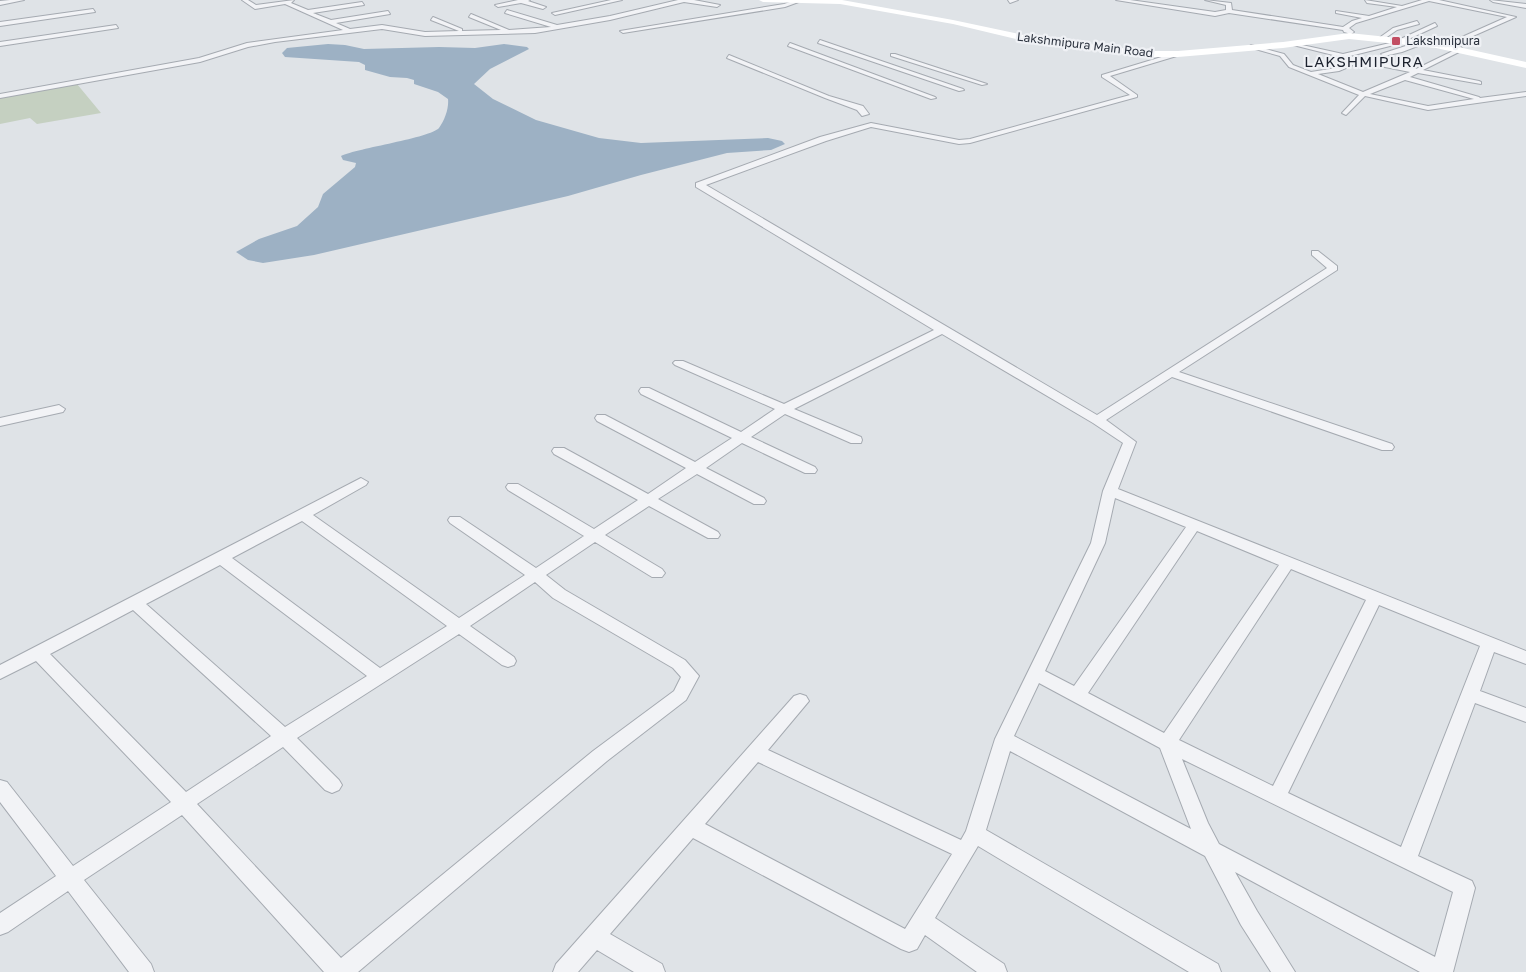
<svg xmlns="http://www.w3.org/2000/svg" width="1526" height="972" font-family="'Golos Text',sans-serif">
<rect width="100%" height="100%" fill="#dfe3e7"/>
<!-- green -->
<path fill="#c5d0c1" d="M77,84L101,113L37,124L30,118L0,124V97Z"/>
<!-- water -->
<path fill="#9db1c4" d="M328,44L345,45L364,49L439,47L475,48L504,44L527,47L529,49L490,69L474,84L493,99L536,120L599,138L641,143L768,138L782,141L785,144L771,150L727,153L641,175L568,196L314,255L263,263L248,260L236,252L259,239L297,226L318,207L323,194L355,167L356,163L343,160L341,156C358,148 430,138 439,128C445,120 449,108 448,99L438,92L414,84V80L407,78L390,77L365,70V65L359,62L285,57L282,53L287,48Z"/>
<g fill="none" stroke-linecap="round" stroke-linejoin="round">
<defs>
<path id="street" d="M10,0H24L0,5V1Z
M242,0H248L256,5L294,0L291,3L308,10L362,2L364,5L313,13L331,20L388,11L390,14L336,23L350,29L382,25L425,32L459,31L431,20L433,17L462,29V31L501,30L469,17L471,14L509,30L551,27L505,13L507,10L557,25L610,16L678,0H694L720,5L717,7L684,2L610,20L535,33L425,36L382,29L275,42L248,47L200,62L0,98V94L199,58L247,43L343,30L285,4L255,9Z
M518,0H530L528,1L546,7L543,9L521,3L498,7L495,5Z
M611,0H622L555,15L552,13Z
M796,0H804L785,7L623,33L620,31L784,4Z
M1008,0H1018L1010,3Z
M1116,0H1130L1215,12L1226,10V5L1205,0L1231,3L1232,10L1343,27L1352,21L1362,18L1336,13V11L1369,16L1397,7L1367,3L1365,0L1402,6L1422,0H1439L1516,17L1446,48L1444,45L1507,17L1429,1L1356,23L1349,28L1354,32L1351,34L1344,32L1343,30L1229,13L1215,16Z
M1490,0L1526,4V8L1493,2Z
M93,9L95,12L0,26V22Z
M1417,21L1419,24L1397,30L1384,39L1379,38L1393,28Z
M1435,23L1437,26L1398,44L1350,56L1416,69L1461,47L1463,50L1423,70L1479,81L1481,82V84L1418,73L1410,77L1479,97L1480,98L1526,92V96L1428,110L1365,96L1346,115L1342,113L1359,95L1289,67L1280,56L1248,47L1251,45L1284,54L1293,65L1311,72L1336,68L1353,60L1293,45V43L1343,54L1394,42ZM1360,62L1410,72L1363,92L1318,74L1339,71ZM1405,80L1474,99L1428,106L1370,94Z
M116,25L118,28L0,46V42Z
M820,40L963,89L964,90L959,91L818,43Z
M1421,41L1423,44L1402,52L1384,56L1381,54Z
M790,43L935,97L936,98L931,99L788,46Z
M1178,52L1180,55L1110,76L1137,95V97L970,143L959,144L871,127L826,141L706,185L1097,415L1327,268L1312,255V251H1318L1337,266V270L1179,372L1392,444L1394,447L1392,450H1382L1172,377L1106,420L1136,442L1118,489L1526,651V664L1494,652L1480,691L1526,708V722L1475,703L1418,856L1472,881L1475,888L1453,972H1420L1235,872L1257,911L1295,972H1271L1241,925L1205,856L1010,751L986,830L1218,964L1221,972H1189L978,846L935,918L1004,964L1007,972H977L925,935L917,949L909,952L901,949L693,838L610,934L662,964L665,972H634L597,950L578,972H553L556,964L794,696L800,694L806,696L809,701L768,750L961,840L966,831L995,739L1091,543L1103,491L1123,443L1093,423L942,334L794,409L861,437L862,440L861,443H851L785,414L751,437L815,467L817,470L815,473H805L742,443L706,468L764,498L766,501L764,504H754L697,474L658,499L718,532L720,535L718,538H708L649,506L605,535L662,569L665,573L662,577H652L595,542L546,575L565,590L685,660L699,676L686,700L607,761L358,972H324L182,815L84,880L151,964L154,972H129L68,891L8,932L0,935V913L56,876L0,802V780L7,782L73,866L171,802L36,661L0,679V665L361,478L368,482L366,485L313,515L459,618L525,575L450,523L448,520L450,517H460L536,568L584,536L508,490L506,487L508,484H518L594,529L638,500L554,454L552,451L554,448H564L648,494L686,468L597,421L595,418L597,415H605L695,462L732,438L641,394L639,391L641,388H649L741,432L775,409L675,365L673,363L675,361H683L784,404L934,330L696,187V183L820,137L871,123L959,140L970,139L1130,95L1102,77V75ZM1115,498L1186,527L1074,686L1045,671L1105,543ZM302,521L447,626L380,668L232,558ZM1197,531L1279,565L1164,733L1088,693ZM220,565L367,676L285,727L146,604ZM1291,569L1366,600L1273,786L1179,740ZM535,582L553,598L673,668L681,677L674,691L593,751L341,958L197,804L283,747L325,790L332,793L339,790L342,785L339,780L297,738L459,634L502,665L508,667L514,665L516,661L514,657L470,626ZM1379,605L1480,646L1401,847L1288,793ZM133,610L271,736L186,792L50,654ZM1039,683L1160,748L1191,829L1014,736ZM1182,759L1453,892L1435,957L1219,844L1208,823ZM758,762L952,854L905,929L705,824Z
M891,54H895L987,84L982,85L891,56Z
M729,55L829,96L863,106L869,114L862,116L857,110L825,98L727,58Z
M59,405L65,409L63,412L0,426V418Z"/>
</defs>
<!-- street casing -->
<use href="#street" stroke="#a5aab1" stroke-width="2"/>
<!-- street -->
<use href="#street" fill="#f2f3f6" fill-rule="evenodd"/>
<!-- secondary -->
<path fill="#fff" fill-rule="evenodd" d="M759,0H842L953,20L1033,37L1144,51H1178L1283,42L1349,33L1436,42L1526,62V68L1436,48L1349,39L1283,48L1178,57H1144L1033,43L953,24L840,4L763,2Z"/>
</g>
<!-- markers -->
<rect fill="#c24e63" stroke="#eff1f5" stroke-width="2" x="1391" y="36" width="10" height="10" rx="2.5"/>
<g text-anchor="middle" stroke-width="4.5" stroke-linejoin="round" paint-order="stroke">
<!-- far-poi labels -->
<g font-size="12" fill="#2a313d" stroke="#eff1f5" text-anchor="start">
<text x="1406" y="45">Lakshmipura</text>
</g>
<!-- far-street labels -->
<g font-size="12" fill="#2a313d" stroke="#eff1f5">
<text transform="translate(1085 45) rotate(7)" y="4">Lakshmipura Main Road</text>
</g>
<!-- far-quarter labels -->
<g font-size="15" letter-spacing="1" fill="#1c222e" stroke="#eff1f5">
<text x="1364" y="67">LAKSHMIPURA</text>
</g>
</g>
</svg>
